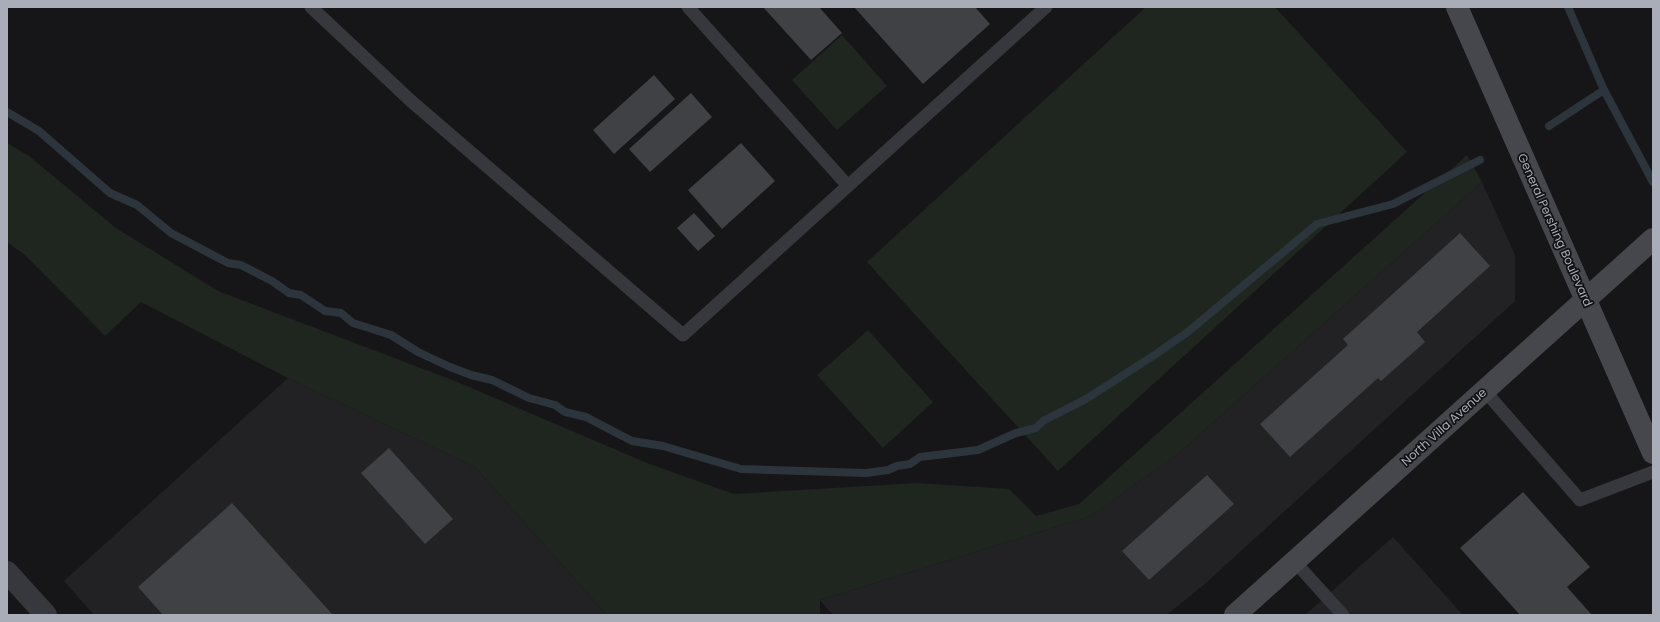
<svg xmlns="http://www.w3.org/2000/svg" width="1660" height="622" font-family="Poppins,sans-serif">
<rect width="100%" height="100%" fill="#161618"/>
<!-- built -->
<path fill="#222225" d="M1482,182L1515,255V301L1207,582L1167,615H833L820,600L1091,516L1179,453Z
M288,378L475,467L607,615H94L64,581Z
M1393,537L1463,615H1305Z"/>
<!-- green -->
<path fill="#1e261f" d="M1146,7H1275L1407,152L1058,471L867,262Z
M842,35L887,86L837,130L792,80Z
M7,143L29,156L116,228L218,291L455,381L647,463L734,494L917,483L1009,489L1036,516L1079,504L1467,155L1482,182L1179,453L1091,516L820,600V615H607L475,467L288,378L141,302L105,336L25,255L7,242Z
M868,330L933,402L883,448L817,375Z"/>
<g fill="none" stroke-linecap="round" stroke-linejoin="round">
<!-- stream -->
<path stroke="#2c353c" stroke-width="8" d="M1568,7L1604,90L1653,182
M7,112L39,131L110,193L137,205L171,233L228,263L241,265L272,281L289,293L301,295L325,311L341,313L353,323L391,335L418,352L450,367L471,375L492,380L529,398L555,405L565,412L586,417L632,441L663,446L741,469L866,473L888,470L897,466L910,464L920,457L978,450L1016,433L1036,428L1043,421L1086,399L1153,356L1189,331L1317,224L1393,204L1480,160
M1549,126L1604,90"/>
</g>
<!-- building -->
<path fill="#404145" d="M763,7H819L842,33L811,60Z
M854,7H975L990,24L923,84Z
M654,75L675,99L614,154L593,130Z
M691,93L712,117L650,172L629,149Z
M741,143L775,181L722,229L688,190Z
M694,213L715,236L698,251L677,228Z
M1460,233L1490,266L1417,332L1425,342L1381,381L1378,378L1290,457L1260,424L1348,345L1343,339Z
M389,448L453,519L425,544L361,473Z
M1207,475L1234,504L1149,580L1122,551Z
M1523,492L1590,567L1567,587L1592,615H1520L1460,548Z
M232,503L333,615H163L138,587Z"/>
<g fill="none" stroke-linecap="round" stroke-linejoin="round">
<!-- service -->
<path stroke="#37383d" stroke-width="13" d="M311,7L411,101L683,335L1046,7
M688,7L848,186
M1484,390L1580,500L1653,472
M1295,562L1343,615"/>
<!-- minor -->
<path stroke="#37383d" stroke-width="22" d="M7,572L46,615"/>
<!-- secondary -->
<path stroke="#45474d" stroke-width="22" d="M1457,7L1653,453
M1235,615L1653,239"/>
</g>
<g text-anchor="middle" stroke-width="3.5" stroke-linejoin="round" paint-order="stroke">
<!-- street labels -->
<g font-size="12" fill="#a8adb8" stroke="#111113">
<text transform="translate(1555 230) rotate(66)" y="4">General Pershing Boulevard</text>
<text transform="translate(1444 427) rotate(-42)" y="4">North Villa Avenue</text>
</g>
</g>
<!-- border -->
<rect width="1660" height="622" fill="none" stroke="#a8adb8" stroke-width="16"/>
</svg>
